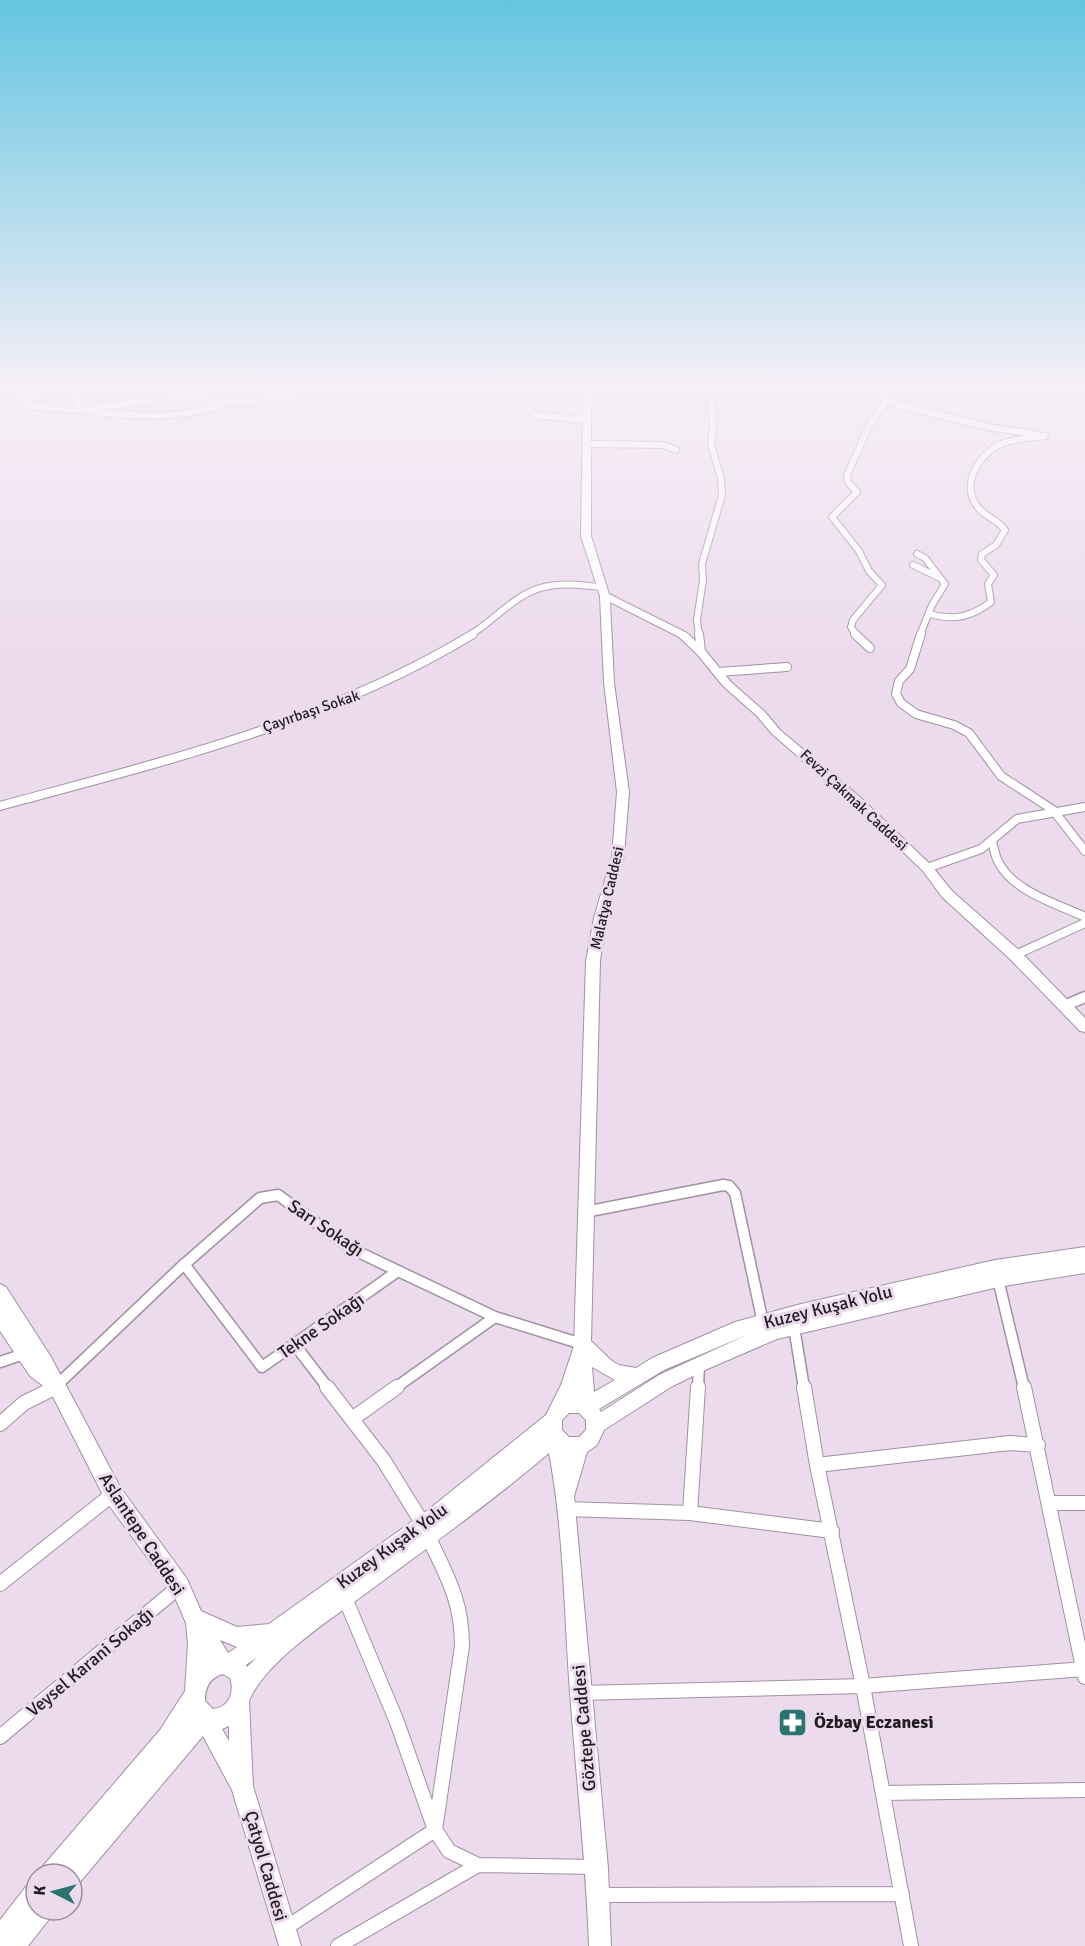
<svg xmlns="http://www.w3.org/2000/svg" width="1085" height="1946" font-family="Signika,sans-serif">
<rect width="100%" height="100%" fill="#ecdbed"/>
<!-- built -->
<path fill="#e7d0e8" d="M270,385H327L240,399L242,391Z"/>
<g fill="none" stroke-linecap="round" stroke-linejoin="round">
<defs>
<path id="street-far3" d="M10,385L27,406L75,410L160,400L191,399
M76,385L78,409
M127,385L130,403
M157,385C216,414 279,400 340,385
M874,385L884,399L898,405L993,428L1037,434
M22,397L76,387
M92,412C137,416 181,420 224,404
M533,415L587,420
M588,444L663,445L676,450
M917,554L925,558L945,584L932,605L920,635
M913,565L938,577
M930,614C954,621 971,617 991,602L988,584L994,575L981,560L982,554L996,545L1005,530C998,519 984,517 977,506C960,484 980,451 1004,443C1017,438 1031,438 1045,436
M470,635C494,621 516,593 544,587C564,582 584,586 604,587
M699,635L697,620L703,580L702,564L722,495L721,479L711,444L713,427L711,399L715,385
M856,635L851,627L853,620L882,585L869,571L859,551L832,517L857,492L848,482L847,475L871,422L884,404V399"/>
<path id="street-far2" d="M699,634L701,652
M855,634L870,648
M921,634L910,669L899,681L896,694L901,703L916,714L954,725L969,733L1001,776L1053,810L1085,851
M719,672L787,667
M0,806C162,762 329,722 473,634
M992,841C994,848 995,857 999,863C1014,892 1058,904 1085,917
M927,868L981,849L1017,819L1085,807
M1015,955L1085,923"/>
<path id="street-far1" d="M1066,1005L1085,997
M585,1212L723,1185L729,1186L735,1193L763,1323
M184,1264L262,1367L398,1271
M997,1275L1024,1388
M794,1327L804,1388
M295,1345L328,1388
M0,1362L24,1354
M54,1388L179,1269L260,1198L278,1195L352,1249L495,1317L582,1344
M395,1388L495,1317
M698,1388L699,1364"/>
<path id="street" d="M327,1387L384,1461L423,1524
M804,1387L817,1465L863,1686L911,1946
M1024,1387L1085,1677
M352,1419L397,1387
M0,1424L24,1403L56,1387
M817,1465L1010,1443L1038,1445
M1051,1503H1085
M566,1509L690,1513L832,1531
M690,1513L698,1387
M0,1584L113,1494
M345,1598L397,1722L435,1830L449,1851L478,1865L595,1867
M580,1693L863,1686L1085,1669
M0,1737L180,1586
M883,1793L1085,1790
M598,1895L902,1894
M284,1929L435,1830L462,1646C462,1600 447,1577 428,1536
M338,1946L478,1865"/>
<path id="secondary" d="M0,385H11L0,388Z
M588,385H596L591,409V536L609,594L687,633L705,650L731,682L765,712L780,730L861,798L931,865L952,891L1020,951L1085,1018V1032L1080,1031L1010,959L942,897L923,871L853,804L772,734L757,716L723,686L697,654L679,637L610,602L614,683L629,792L624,856L606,918L600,961L591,1341L612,1361L619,1365L636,1368L652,1358L735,1322L801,1304L995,1260L1085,1247V1273L998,1287L777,1339L705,1370L671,1387L604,1430L597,1445L587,1452L574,1496L608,1868L611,1946H589C586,1861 576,1777 570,1692C564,1613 564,1531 549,1453C494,1500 434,1543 376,1586C339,1614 266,1659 249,1701L253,1786L301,1946H279L232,1790L203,1736L80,1882L72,1885V1874H40L43,1866L160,1730L185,1691L188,1644L186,1623L173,1593L106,1501L50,1391L30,1376L0,1331V1284L6,1287L51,1357L120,1487L187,1579L201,1611L237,1627L269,1624L428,1510L546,1415L561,1385L574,1346L586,961L594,918L612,856L617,792L604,683L600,596L581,536L583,409ZM749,1334L659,1375L601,1412L599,1409L664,1370ZM592,1367L615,1380L594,1392ZM569,1413H579L586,1420V1430L579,1437H569L562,1430V1420ZM220,1640L237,1647L228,1653ZM257,1657L247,1667L246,1665ZM223,1674L230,1678C235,1692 229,1708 213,1709L205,1701C205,1688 209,1678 223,1674ZM229,1726V1741L222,1729Z
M36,1881V1910H53L50,1918L28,1946H0V1920L28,1884Z"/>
</defs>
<!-- street-far3 casing -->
<use href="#street-far3" stroke="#a191a2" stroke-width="8"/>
<!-- street-far2 casing -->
<use href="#street-far2" stroke="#a191a2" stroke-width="10"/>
<!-- street-far1 casing -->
<use href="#street-far1" stroke="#a191a2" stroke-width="13"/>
<!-- street casing -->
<use href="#street" stroke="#a191a2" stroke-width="16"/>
<!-- secondary casing -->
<use href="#secondary" stroke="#a191a2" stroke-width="2"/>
<!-- street-far3 -->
<use href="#street-far3" stroke="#fff" stroke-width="6"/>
<!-- street-far2 -->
<use href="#street-far2" stroke="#fff" stroke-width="8"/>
<!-- street-far1 -->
<use href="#street-far1" stroke="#fff" stroke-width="10"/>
<!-- street -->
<use href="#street" stroke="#fff" stroke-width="14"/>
<!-- secondary -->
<use href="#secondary" fill="#fff" fill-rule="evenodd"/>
</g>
<!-- sky -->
<linearGradient id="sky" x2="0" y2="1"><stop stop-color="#64c5e1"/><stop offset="0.59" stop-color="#f6eff7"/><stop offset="1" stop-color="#f6eff7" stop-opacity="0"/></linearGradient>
<rect width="1085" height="658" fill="url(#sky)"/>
<!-- icons -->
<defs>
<symbol id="pharmacy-square" viewBox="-11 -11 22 22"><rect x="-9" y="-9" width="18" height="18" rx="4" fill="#2a736f" stroke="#ecdbed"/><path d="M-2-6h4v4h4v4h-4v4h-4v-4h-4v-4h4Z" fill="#fff"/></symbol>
</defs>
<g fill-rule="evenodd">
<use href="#pharmacy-square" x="776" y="1706" width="33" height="33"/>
</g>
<g text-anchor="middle" stroke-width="6" stroke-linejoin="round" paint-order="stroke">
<!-- street labels -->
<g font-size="15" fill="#211b22" stroke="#ecdbed">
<text transform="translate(311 711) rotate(-19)" y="5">Çayırbaşı Sokak</text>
<text transform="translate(854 800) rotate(43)" y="5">Fevzi Çakmak Caddesi</text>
<text transform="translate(607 898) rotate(-77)" y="5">Malatya Caddesi</text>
</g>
<!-- near-street labels -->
<g font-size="18" fill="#211b22" stroke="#ecdbed">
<text transform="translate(326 1228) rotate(34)" y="6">Sarı Sokağı</text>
<text transform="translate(828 1307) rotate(-14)" y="6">Kuzey Kuşak Yolu</text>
<text transform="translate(321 1326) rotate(-35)" y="6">Tekne Sokağı</text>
<text transform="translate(142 1534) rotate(57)" y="6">Aslantepe Caddesi</text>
<text transform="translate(392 1546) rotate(-36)" y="6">Kuzey Kuşak Yolu</text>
<text transform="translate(90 1662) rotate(-40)" y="6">Veysel Karani Sokağı</text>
<text transform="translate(584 1728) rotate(-95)" y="6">Göztepe Caddesi</text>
<text transform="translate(266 1866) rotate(74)" y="6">Çatyol Caddesi</text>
</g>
<!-- near-poi labels -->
<g font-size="18" font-weight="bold" fill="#211b22" stroke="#ecdbed" text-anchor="start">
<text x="814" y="1728">Özbay Eczanesi</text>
</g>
</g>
<!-- north arrow -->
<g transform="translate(54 1892) rotate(276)"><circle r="28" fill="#ecdbed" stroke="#9b8e9c" stroke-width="1.5"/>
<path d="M0-4.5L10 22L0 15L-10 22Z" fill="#2a736f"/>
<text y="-9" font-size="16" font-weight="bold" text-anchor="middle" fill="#211b22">K</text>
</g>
</svg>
